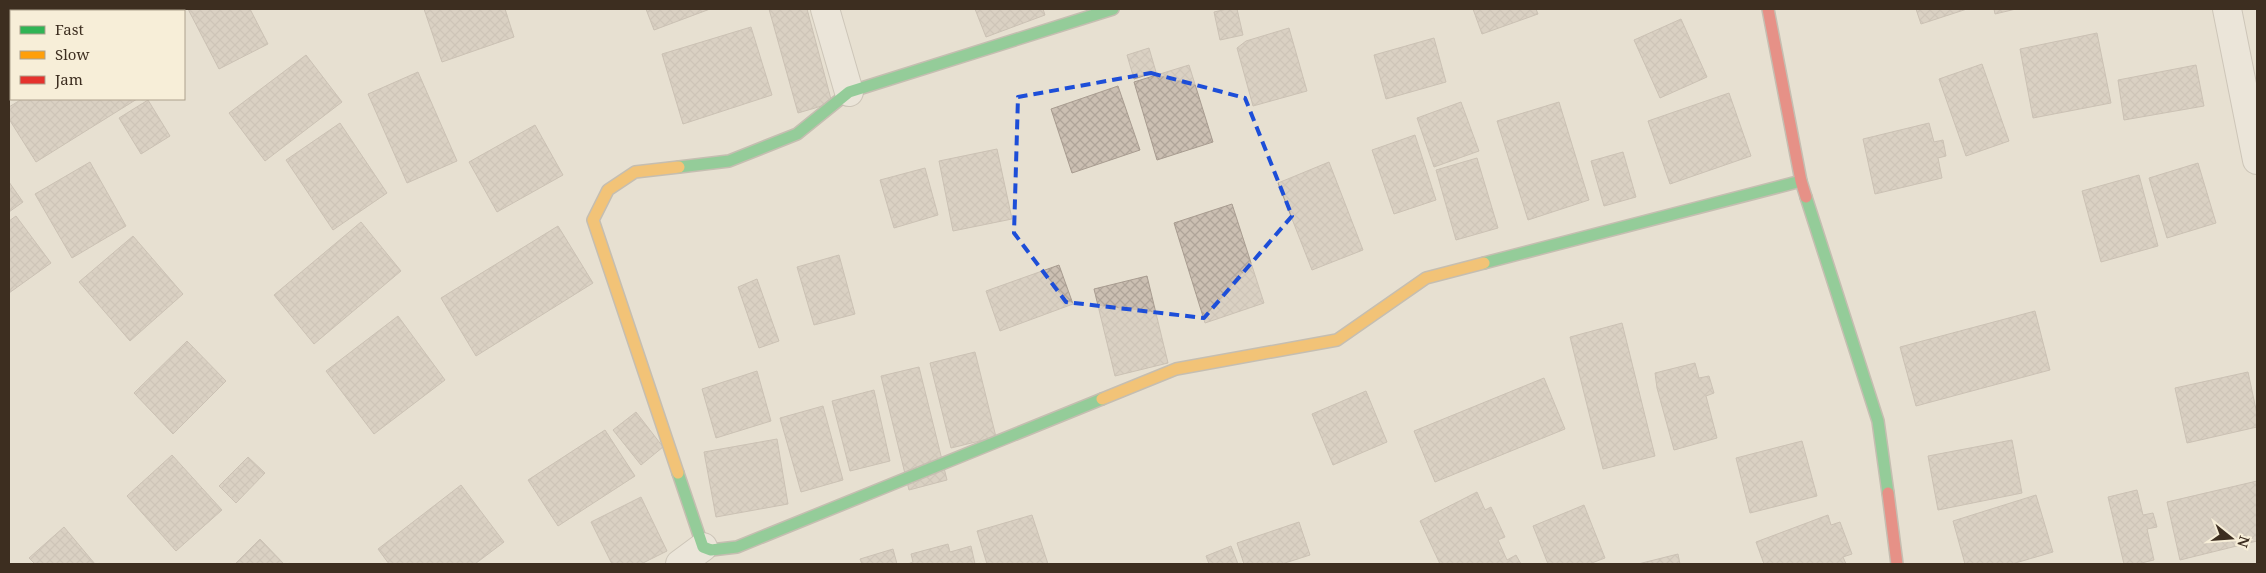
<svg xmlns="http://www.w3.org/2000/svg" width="2266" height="573" font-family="'Noto Serif',serif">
<defs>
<pattern id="building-cross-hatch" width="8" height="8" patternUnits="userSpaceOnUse" patternTransform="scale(1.25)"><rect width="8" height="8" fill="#cbbfb2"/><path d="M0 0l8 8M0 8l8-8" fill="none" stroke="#afa499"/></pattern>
</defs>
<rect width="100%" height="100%" fill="#e7e0d1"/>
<!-- building -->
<path fill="url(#building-cross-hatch)" stroke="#a89c90" d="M16,9H99L96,11H18Z
M188,9H250L268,44L219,69Z
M424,9H505L514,37L442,62Z
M646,9H710L654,30Z
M769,9H807L832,103L798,113Z
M975,9H1043L1045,15L986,37Z
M1227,9H1237L1243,35L1220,40L1214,12Z
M1473,9H1536L1538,14L1482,34Z
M1916,9H1967L1921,24Z
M1994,9H2016L1995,14Z
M1681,19L1707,77L1660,98L1634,40Z
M751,27L772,95L683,124L662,54Z
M1289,28L1307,91L1253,106L1237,48L1246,41Z
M2097,33L2111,103L2033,118L2020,49Z
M1434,38L1446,82L1386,99L1374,55Z
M1149,48L1156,72L1134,79L1127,55Z
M306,55L342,102L265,161L229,113Z
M1982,64L2009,141L1966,156L1939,79Z
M1189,65L1213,142L1157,160L1134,82Z
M2196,65L2204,106L2124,120L2118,80Z
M418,72L457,161L407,183L368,94Z
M1118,86L1140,150L1072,173L1051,109Z
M1729,93L1751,156L1670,184L1648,121Z
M22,99H137L36,162L9,119V107Z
M148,100L170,136L141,154L119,118Z
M1461,102L1479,151L1434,167L1417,118Z
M1559,102L1589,200L1528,220L1497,121Z
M340,123L387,193L333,230L286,160Z
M1929,123L1934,142L1943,140L1946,156L1938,158L1942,178L1875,194L1863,139Z
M535,125L563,175L497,212L469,162Z
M1415,135L1436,200L1394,214L1372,150Z
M997,149L1012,219L953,231L939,161Z
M1623,152L1636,197L1604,206L1591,161Z
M1477,158L1498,228L1456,240L1436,170Z
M90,162L126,226L72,258L35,194Z
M1329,162L1363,250L1312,270L1278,183Z
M2198,163L2216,223L2167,238L2149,178Z
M925,168L938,215L894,228L880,180Z
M2139,175L2158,246L2101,262L2082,191Z
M9,182L23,202L9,212Z
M1232,204L1264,303L1205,323L1174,223Z
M16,216L51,263L9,293V221Z
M361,222L401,271L314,344L274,295Z
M558,226L593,283L476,356L441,298Z
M133,236L183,294L130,341L79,282Z
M839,255L855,314L814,325L797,267Z
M1059,265L1073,304L1000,331L986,291Z
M1147,276L1168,363L1115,376L1094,289Z
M757,279L779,341L759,348L738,287Z
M2035,311L2050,370L1916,406L1900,347Z
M398,316L445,380L374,434L326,371Z
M1622,323L1655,456L1603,469L1570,337Z
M187,341L226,381L173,434L134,393Z
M975,352L996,437L951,448L930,363Z
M1695,363L1699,378L1709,376L1714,393L1706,396L1717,438L1674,450L1657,388L1655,373Z
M919,367L947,480L909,490L881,376Z
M757,371L771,421L716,438L702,389Z
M2248,372L2257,414V427L2187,443L2175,388Z
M1544,378L1565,429L1435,482L1414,431Z
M874,390L890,461L850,471L832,401Z
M1366,391L1387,442L1333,465L1312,414Z
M823,406L843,480L801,492L780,418Z
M636,412L663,447L641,465L613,430Z
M605,430L635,476L558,526L528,480Z
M777,439L788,504L716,517L704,452Z
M2012,440L2022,493L1938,510L1928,456Z
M1802,441L1817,496L1750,513L1736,458Z
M172,455L222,510L176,551L127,496Z
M248,457L265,473L236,503L219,486Z
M2257,481V541L2180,560L2167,502Z
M461,485L504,542L475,564H389L378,549Z
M2137,490L2143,515L2153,513L2157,527L2147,529L2154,560L2137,564H2124L2108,497Z
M1477,492L1485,510L1491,507L1505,537L1498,540L1507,560L1516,555L1521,564H1440L1420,521Z
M2036,495L2053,552L2012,564H1965L1953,521Z
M641,497L667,551L641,564H612L591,522Z
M1584,505L1605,558L1589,564H1548L1533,526Z
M1032,515L1048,564H987L977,531Z
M1828,515L1831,525L1840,522L1852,554L1843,557L1846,564H1764L1756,542Z
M1299,522L1310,555L1282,564H1244L1237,543Z
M64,527L95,564H35L29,558Z
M260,539L284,564H235Z
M948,544L950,552L971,546L975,564H908L913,562L911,554Z
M1231,546L1238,564H1209L1206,556Z
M893,549L897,564H862L860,559Z
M1678,554L1680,564H1638Z"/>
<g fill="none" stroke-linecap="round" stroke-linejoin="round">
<defs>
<path id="street" d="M825,9L849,92
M2227,9L2257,160
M680,564L703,547"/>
<path id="fast" d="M679,167L729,161L797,134L849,92L1113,9
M1806,197L1878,421L1888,493
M1484,263L1801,181
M678,473L703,547L711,550L737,547L1102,399"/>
<path id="slow" d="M1102,399L1176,369L1337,340L1426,278L1484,263
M678,473L593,220L608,190L635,172L679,167"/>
<path id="jam" d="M1768,9L1801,181L1806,197
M1888,493L1897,564"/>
</defs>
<!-- street casing -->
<use href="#street" stroke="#ada599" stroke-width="30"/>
<!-- fast casing -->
<use href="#fast" stroke="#9c958a" stroke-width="14"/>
<!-- slow casing -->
<use href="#slow" stroke="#9c958a" stroke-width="14"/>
<!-- jam casing -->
<use href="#jam" stroke="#9c958a" stroke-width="14"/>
<!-- street -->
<use href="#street" stroke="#efebe3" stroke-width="28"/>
<!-- fast -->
<use href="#fast" stroke="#30b455" stroke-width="11"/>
<!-- slow -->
<use href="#slow" stroke="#ff9f0a" stroke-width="11"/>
<!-- jam -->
<use href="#jam" stroke="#e5322d" stroke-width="11"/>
</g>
<!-- marked area -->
<path d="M0 0H2266V573H0ZM1151,73L1245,98L1292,216L1204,318L1066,302L1014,233L1018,97Z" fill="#e7e0d1" fill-opacity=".55" fill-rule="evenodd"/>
<path fill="none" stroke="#1d4ed8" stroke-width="4" stroke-dasharray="10 6" stroke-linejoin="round" d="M1151,73L1245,98L1292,216L1204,318L1066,302L1014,233L1018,97Z"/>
<!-- border -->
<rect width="2266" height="573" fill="none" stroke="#3d2e20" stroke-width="20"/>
<!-- legend -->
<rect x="10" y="10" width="175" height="90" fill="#f7eed8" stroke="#ada18e"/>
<rect x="20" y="26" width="25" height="8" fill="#30b455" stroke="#ada18e"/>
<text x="55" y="35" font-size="15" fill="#3d2e20">Fast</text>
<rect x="20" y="51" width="25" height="8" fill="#ff9f0a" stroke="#ada18e"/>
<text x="55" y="60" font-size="15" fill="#3d2e20">Slow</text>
<rect x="20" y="76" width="25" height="8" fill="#e5322d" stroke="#ada18e"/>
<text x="55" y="85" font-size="15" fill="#3d2e20">Jam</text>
<!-- north arrow -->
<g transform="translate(2231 538) rotate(107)" stroke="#f7eed8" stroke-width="4" paint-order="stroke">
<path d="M0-4L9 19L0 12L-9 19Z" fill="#3d2e20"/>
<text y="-8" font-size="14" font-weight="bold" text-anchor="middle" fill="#3d2e20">N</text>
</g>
</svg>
